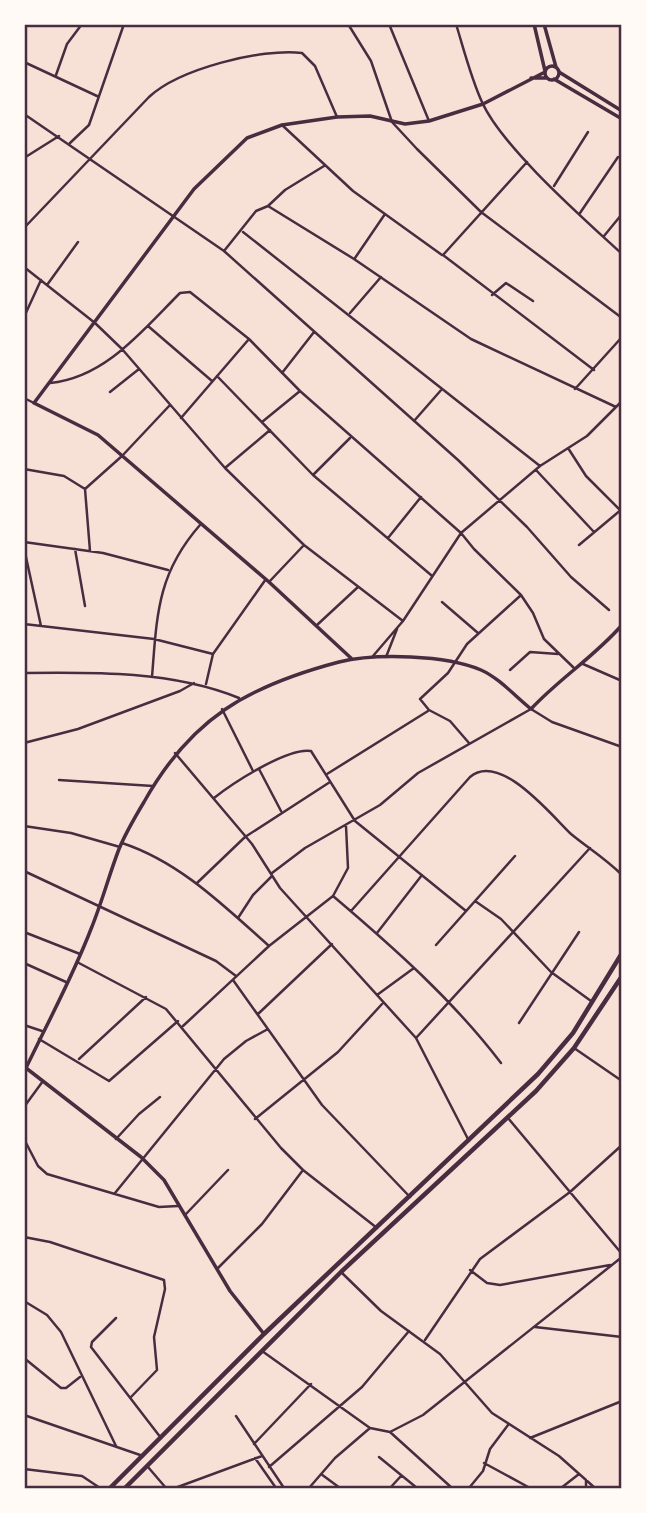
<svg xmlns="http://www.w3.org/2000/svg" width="646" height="1513" font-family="'Fira Sans Condensed',sans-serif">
<rect width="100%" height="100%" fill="#f7e1d7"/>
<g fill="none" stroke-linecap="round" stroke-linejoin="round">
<!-- minor -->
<path stroke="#4a2c40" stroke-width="2.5" d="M348,24L371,61L392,122L417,149L481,212L622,318
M389,24L429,121
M456,24C464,50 471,78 482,102C502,147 583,218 622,254
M24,62L97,96
M56,75L67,44L82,24
M24,114L224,251L458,460L527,527L571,577L609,610
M282,125L353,191L442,255
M70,143L89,125L124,24
M24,158L59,136
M527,162L443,255L594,370
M554,186L588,132
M268,206L285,190L324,166
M580,213L618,157
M24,228L149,97C179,69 261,48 302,53L315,66L337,117
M243,232L540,466
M604,236L622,214
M224,251L256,211L268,206L354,259L471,339L616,407
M355,258L385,214
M24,267L95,323L122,349L225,468L304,545L403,621
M47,285L78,242
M492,295L506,283L533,301
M350,313L381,277
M24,317L41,280
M148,326L212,381
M282,373L314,332
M217,376L313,475L431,575
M50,383C105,378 143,330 180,293L190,292L249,339L300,391L461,533L474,549L521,595L533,613L544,639L574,668
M575,389L622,337
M110,392L139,369
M24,398L34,403
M181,418L249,339
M414,421L442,389
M262,422L300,391
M568,448L586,476L622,512
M225,468L270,430
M24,469L64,476L85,489L90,551
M536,470L594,532
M313,475L350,438
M85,489L122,456L170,405
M388,538L421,497
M24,542L103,553L168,570
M579,545L622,509
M24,548L41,626
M75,549L85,606
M269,582L304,545
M442,602L478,633
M24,624L154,639L213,654
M317,625L358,587
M373,656L403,621L461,533L540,466L587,436L622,401
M386,657L397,629
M583,664L622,681
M510,670L530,652L558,654
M24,673C96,672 173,671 239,698
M152,677C157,615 157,574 200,525
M206,684L213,654L266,579
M222,709L253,771
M24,743L78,729L180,691L194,683
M469,743L450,721L429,710L420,699L448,673L467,644L520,596
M175,753L252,844L280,888L416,1038L469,1141
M259,769L281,811
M327,774L428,711
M59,780L153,786
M214,798C233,783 288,747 311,751L355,821L466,911
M24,826L71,833L120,847
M122,843C180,862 224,906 269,946
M24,871L216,961L236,976
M272,873L305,848L380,805L418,773L531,709L552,722L622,747
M197,883L245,837L330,782
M333,896C393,947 453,1000 501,1063
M475,901L501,919L551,972L591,1001
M351,911L470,777C500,751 552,816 571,834C588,848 606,859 622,875
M238,918L253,895L272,876
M24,932L80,954
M377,933L422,875
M436,945L515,856
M77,962L166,1009L281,1148L303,1170L377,1228
M24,963L66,982
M233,980L322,1105L410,1197
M377,995L414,968
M258,1014L332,944
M519,1023L579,932
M24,1025L42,1031
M183,1026L269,946L333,896L348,868L346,826
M416,1038L590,848
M39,1039L109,1081L178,1021
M574,1048L622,1081
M79,1059L146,997
M24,1107L43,1081
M508,1118L622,1254
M255,1119L338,1052L382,1004
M24,1139L38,1166L47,1174L159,1207L178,1206
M116,1139L139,1114L160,1097
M115,1193L224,1059L246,1041L268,1029
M186,1214L228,1170
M24,1237L50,1242L164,1280L165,1289L154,1337L157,1370L131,1397
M217,1269L262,1224L303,1170
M470,1270L487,1283L500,1285L610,1265
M341,1272L381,1311L440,1354L492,1413L559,1456L595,1488
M24,1301L47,1315L61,1332L116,1446
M116,1318L92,1342L91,1347L161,1438
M535,1327L622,1337
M425,1340L480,1259L570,1192L622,1145
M262,1351L370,1428L390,1432L423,1415L622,1257
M24,1358L61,1388H66L80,1377
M24,1415L143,1456
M236,1416L284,1488
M390,1432L452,1488
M530,1438L622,1401
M254,1444L311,1384
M379,1457L417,1488
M255,1458L276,1488
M484,1463L530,1488
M148,1467L166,1488
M269,1467L362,1387L409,1331
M24,1469L82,1476L100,1488
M321,1474L340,1488
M586,1480V1488
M175,1488L262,1456
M309,1488L335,1458L370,1428
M390,1488L401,1476
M469,1488L483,1471L490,1449L508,1425
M561,1488L579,1474"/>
<!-- tertiary -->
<path stroke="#4a2c40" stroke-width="3.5" d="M534,24L545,71
M544,24L556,67
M545 73a7 7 0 1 1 14 0a7 7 0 1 1-14 0Z
M559,72L622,111
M531,78H547
M554,79L622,119
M352,659L269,582L98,435L34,403L194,189L247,138L282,125L337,117L370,116L405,124L429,121L483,104L545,72
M26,1068C48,1022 73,976 91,929C102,902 109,875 119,849C126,832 135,817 144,802C191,718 248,686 339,662C376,653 446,655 481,670C499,678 515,696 531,709C560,678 594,657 622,625
M26,1068L141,1157L164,1180L230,1291L264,1334"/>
<!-- primary -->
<path stroke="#4a2c40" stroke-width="4.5" d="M110,1488L264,1334L538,1074L573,1033L622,953
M125,1488L341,1272L536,1091L574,1048L622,976"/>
</g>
<!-- border -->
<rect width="646" height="1513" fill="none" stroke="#fffaf5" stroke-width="52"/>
<rect x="26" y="26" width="594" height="1461" fill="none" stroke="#4a2c40" stroke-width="2.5"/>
</svg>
